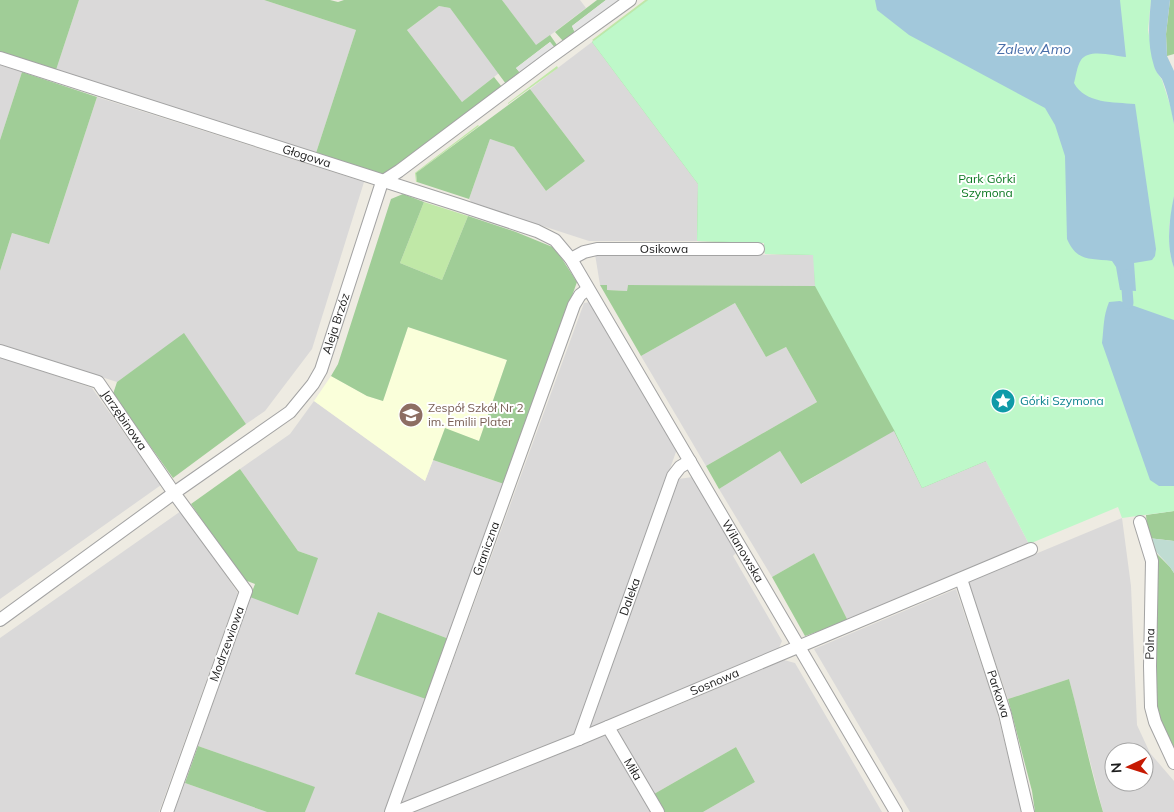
<svg xmlns="http://www.w3.org/2000/svg" width="1174" height="812" font-family="Mulish,sans-serif">
<rect width="100%" height="100%" fill="#eeebe2"/>
<!-- residential -->
<path fill="#dad9d9" fill-rule="evenodd" d="M79,0H264L356,30L316,153L56,70Z
M502,0H580L586,8L536,46Z
M439,6L450,8L499,73L462,102L407,30Z
M592,42L698,184L697,241H589L472,203L469,199L490,139L514,147L546,191L585,161L530,89Z
M0,65L22,72L0,140Z
M97,97L364,182L312,349L265,411L246,424L184,334L117,382L0,344V271L12,233L49,244Z
M595,254L814,255L815,286L628,285L627,291L607,290V285H600Z
M590,302L677,449L576,734L400,806L584,303Z
M735,303L766,357L786,347L817,402L706,466L641,356Z
M0,357L92,388L161,485L0,599Z
M314,401L425,481L433,460L504,484L449,639L378,612L426,699L384,812H305L314,787L198,746L250,597L318,558L298,551L240,469L290,434Z
M894,430L986,461L1029,544L848,621L814,553L772,577L719,489L780,451L802,484Z
M693,477L737,552L733,556L782,641L778,650L588,730L678,479Z
M181,511L238,593L159,812H0V638Z
M1122,518L1131,586L1137,725L1150,753L1174,781V812H1103L1069,679L1008,699L968,582ZM1114,752H1144V782H1114Z
M956,589L996,708L1018,794L1021,812H910L814,649Z
M784,660L795,663L882,812H703L755,782L736,747L654,794L617,731Z
M606,735L651,812H414Z
M185,783L267,812H174Z"/>
<!-- education -->
<path fill="#faffda" d="M408,327L507,360L479,441L445,429L425,481L314,401L331,376L367,396L383,401Z"/>
<!-- grass -->
<path fill="#c0e8a7" d="M645,0H648L594,41L592,40Z
M557,66L558,68L508,104V103Z
M478,125L479,126L416,173L417,182H416L415,173L416,172Z
M424,202L468,216L442,280L400,263Z"/>
<!-- forest -->
<path fill="#a0cd97" d="M0,0H79L56,70L0,52Z
M264,0H330L338,2L344,0H502L536,45L550,35L557,45L555,48L550,42L516,68L521,74L506,84L450,8L439,6L407,30L462,102L494,77L502,87L385,175L316,153L356,30Z
M597,0H606L572,26L575,33L563,41L555,32Z
M648,0L931,355L1029,544L986,461L922,488L894,431L801,484L780,451L719,489L706,466L817,402L786,347L766,357L735,303L641,356L600,285H607V290L627,291L628,285L815,286L814,255L765,254L764,243L697,241L698,184L592,42Z
M1170,0H1174V54L1167,56L1166,34Z
M22,72L97,97L49,244L12,233L0,271V140Z
M530,89L585,161L546,191L514,147L490,139L469,199L417,182L416,173Z
M403,194L424,202L400,263L442,280L468,216L516,232L555,248L577,282L504,484L433,460L445,428L479,441L507,360L408,327L383,401L367,396L331,376L338,364L391,199Z
M184,333L246,424L173,478L113,394L117,382Z
M240,469L298,551L318,558L298,615L250,597L255,584L242,579L191,504Z
M1174,511V541L1148,538L1146,515Z
M1152,549L1170,567L1174,573V751L1166,740L1154,699L1155,630L1157,606Z
M814,553L848,621L805,636L772,577Z
M378,612L449,639L426,699L355,674Z
M1069,679C1081,723 1090,768 1103,812H1035L1032,791L1008,699Z
M198,746L315,787L305,812H267L185,783Z
M736,747L755,782L703,812H665L654,794Z"/>
<!-- wetland -->
<path fill="#bfdcd2" d="M1148,538L1174,541V573C1166,559 1154,554 1148,538Z"/>
<!-- park -->
<path fill="#bef8c9" d="M648,0H1151L1148,30L1155,69L1162,80L1171,108L1174,124V196L1169,227L1170,253L1174,268V511L1122,518L1118,507L1029,544L986,461L922,488L894,430L815,286L813,255L765,254L764,243L697,241L698,184L592,42Z"/>
<!-- parking -->
<path fill="#e4e4e4" d="M606,0H619L575,33L572,26Z
M550,42L555,48L521,74L516,68Z"/>
<!-- water -->
<path fill="#a2c8db" d="M875,0H1120L1126,57C1114,56 1089,48 1081,60C1077,66 1076,76 1074,83C1085,104 1114,102 1135,104L1156,249L1155,256L1152,260L1134,263L1136,291L1120,290L1116,267L1112,261C1090,258 1077,262 1067,239L1065,156L1055,125L1045,108L909,35L877,10Z
M1151,0H1170L1166,34L1167,56L1174,71V124C1171,110 1168,93 1162,79C1159,75 1155,71 1154,66C1147,44 1149,22 1151,0Z
M1174,196V268C1166,246 1169,219 1174,196Z
M1120,301L1174,320V486H1159L1150,480L1102,343C1104,327 1103,317 1109,302Z"/>
<g fill="none" stroke-linecap="round" stroke-linejoin="round">
<!-- canal -->
<path stroke="#a2c8db" stroke-width="11" d="M1126,275L1128,303"/>
<defs>
<g id="minor">
<path id="s1" d="M0,58L462,206L537,231L555,240L571,259L896,812"/>
<path id="s2" d="M571,259L584,252L597,249H758"/>
<path id="s3" d="M0,351L98,382L174,493L246,591L167,812"/>
<path d="M1140,522L1152,561L1150,666L1151,707L1155,722L1174,763"/>
<path id="s4" d="M961,579L1005,714L1028,812"/>
<path id="s5" d="M0,620L174,493L290,412L313,384L321,370L382,182L399,171L548,59L630,0"/>
<path id="s6" d="M608,727L658,812"/>
<path id="s7" d="M579,739L673,476L680,467L690,461"/>
<path id="s8" d="M391,812L574,305L580,295L588,289"/>
<path id="s9" d="M396,812L579,739L1031,549"/>
</g>
</defs>
<!-- minor casing -->
<use href="#minor" stroke="#a3a3a3" stroke-width="14"/>
<!-- minor -->
<use href="#minor" stroke="#fff" stroke-width="12"/>
</g>
<!-- icons -->
<defs>
<symbol id="sight-disc" viewBox="-11 -11 22 22"><circle r="9.5" fill="#0f9aa8" stroke="#fff"/><path d="M0-6L1.8-2.2L6-1.7L2.9 1.2L3.7 5.4L0 3.3L-3.7 5.4L-2.9 1.2L-6-1.7L-1.8-2.2Z" fill="#fff"/></symbol>
<symbol id="school-disc" viewBox="-11 -11 22 22"><circle r="9.5" fill="#8d6e63" stroke="#fff"/><path d="M0-5L7-2L0 1L-7-2ZM-4 1L0 2.5L4 1V4Q0 6-4 4Z" fill="#fff"/></symbol>
</defs>
<g fill-rule="evenodd">
<use href="#sight-disc" x="989" y="387" width="28" height="28"/>
<use href="#school-disc" x="397" y="401" width="28" height="28"/>
</g>
<g text-anchor="middle" stroke-width="4" stroke-linejoin="round" paint-order="stroke">
<!-- street labels -->
<g font-size="12" fill="#1c1c1c" stroke="#fff">
<text dy="4" stroke="none"><textPath href="#s1" startOffset="322">Głogowa</textPath></text>
<text dy="4" stroke="none"><textPath href="#s2" startOffset="95">Osikowa</textPath></text>
<text dy="4" stroke="none"><textPath href="#s5" startOffset="458">Aleja Brzóz</textPath></text>
<text dy="4" stroke="none"><textPath href="#s3" startOffset="149">Jarzębinowa</textPath></text>
<text dy="4" stroke="none"><textPath href="#s8" startOffset="280">Graniczna</textPath></text>
<text dy="4" stroke="none"><textPath href="#s1" startOffset="948">Wilanowska</textPath></text>
<text dy="4" stroke="none"><textPath href="#s7" startOffset="151">Daleka</textPath></text>
<text transform="translate(227 644) rotate(-70)" y="4">Modrzewiowa</text>
<text transform="translate(1150 644) rotate(-89)" y="4">Polna</text>
<text dy="4" stroke="none"><textPath href="#s9" startOffset="344">Sosnowa</textPath></text>
<text dy="4" stroke="none"><textPath href="#s4" startOffset="121">Parkowa</textPath></text>
<text dy="4" stroke="none"><textPath href="#s6" startOffset="49">Miła</textPath></text>
</g>
<!-- park labels -->
<g font-size="12" fill="#0c7822" stroke="#fff">
<text x="987" y="183">Park Górki<tspan x="987" dy="14">Szymona</tspan></text>
</g>
<!-- culture labels -->
<g font-size="12" fill="#0d838f" stroke="#fff" text-anchor="start">
<text x="1020" y="405">Górki Szymona</text>
</g>
<!-- education labels -->
<g font-size="12" fill="#785e54" stroke="#fff" text-anchor="start">
<text x="428" y="412">Zespół Szkół Nr 2<tspan x="428" dy="14">im. Emilii Plater</tspan></text>
</g>
<!-- water labels -->
<g font-size="14" font-style="italic" fill="#4a6faa" stroke="#fff">
<text x="1034" y="54">Zalew Amo</text>
</g>
</g>
<!-- north arrow -->
<g transform="translate(1129 767) rotate(266)"><circle r="24" fill="#ffffff" stroke="#a4a4a4"/>
<path d="M0-4L9 19L0 12L-9 19Z" fill="#c61902"/>
<text y="-8" font-size="14" font-weight="bold" text-anchor="middle" fill="#1c1c1c">N</text>
</g>
</svg>
